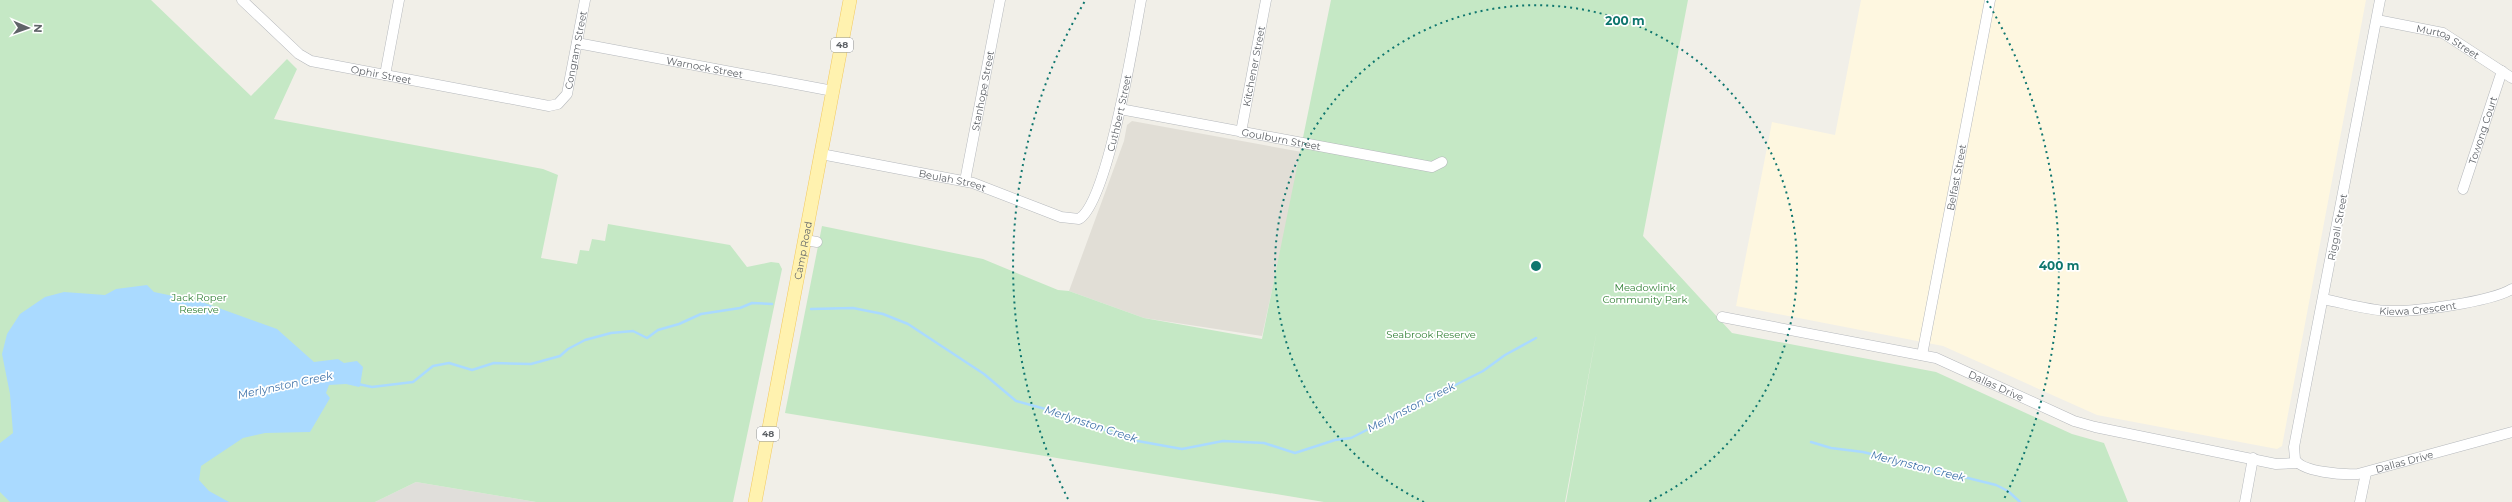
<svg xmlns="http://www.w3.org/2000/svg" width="2512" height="502" font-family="Montserrat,sans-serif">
<rect width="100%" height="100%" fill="#f1efe8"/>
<!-- commercial -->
<path fill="#fef7e0" d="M1861,0H2366L2282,446L2277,449L2097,415L1943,346L1736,306L1772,122L1835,135Z"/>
<!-- industrial -->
<path fill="#e0deda" d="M416,482L536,502H375Z"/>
<!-- education -->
<path fill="#e1ded6" d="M1132,121L1302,152L1262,336L1144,318L1069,291L1124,141L1127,125Z"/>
<!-- green -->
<path fill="#c5e8c5" d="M0,0H151L251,96L287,59L297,69L274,119L543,169L558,175L541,258L577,264L580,250L589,251L592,239L605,241L608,224L730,245L747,267L771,262L779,263L782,269L733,502H536L416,482L375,502H0Z
M1331,0H1688L1643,236L1732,333L1936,372L2072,434L2104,443L2128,502H1566L1597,330L1565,502H1324L785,413L822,226L983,259L1058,290L1069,291L1144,318L1262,339Z"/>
<!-- water -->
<path fill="#aadaff" d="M147,285L154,292L202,302L277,329L314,362L338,359L344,363L357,361L363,367L360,386L359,387L346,384L329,385L326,393L330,398L310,432L265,433L243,438L201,466L199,480L209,491L229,502H10L0,492V443L13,433L10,394L2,354L7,334L20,314L45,297L64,292L105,295L116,289Z"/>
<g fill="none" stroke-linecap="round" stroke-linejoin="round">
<!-- stream -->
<path stroke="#aadaff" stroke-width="2.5" d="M811,309L853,308L883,314L908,324L984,374L1016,401L1060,413L1132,440L1182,449L1223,441L1264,443L1295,453L1335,440L1351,438L1483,371L1505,355L1536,338
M358,384L372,387L413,382L433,366L449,363L472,370L494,363L531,364L560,356L568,349L585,340L611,333L633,331L647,338L658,330L679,324L701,314L740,308L752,303L772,304
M1811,442L1831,448L1863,452L1996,485L2008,491L2020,502"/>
<defs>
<g id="minor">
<path id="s1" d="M242,0L299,54L311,61L549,106L558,104L567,94L585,0"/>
<path id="s2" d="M2380,0L2294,447L2295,459C2301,472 2343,475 2358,474L2512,432"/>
<path id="s3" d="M2377,20L2443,33L2512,78"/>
<path id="s4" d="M577,43L833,91"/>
<path d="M385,75L399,0"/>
<path id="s5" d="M1120,109L1432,167L1442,162"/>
<path id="s6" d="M1241,132L1266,0"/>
<path id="s7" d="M821,154L973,183L1061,217L1079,219C1108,202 1134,38 1141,0"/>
<path id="s8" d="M965,181L1000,0"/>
<path id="s9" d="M2463,189L2502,71"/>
<path d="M805,240L817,242"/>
<path id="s10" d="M2323,299C2344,303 2367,310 2389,311C2414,312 2491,302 2512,289"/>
<path id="s11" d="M1722,317L1936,358L2074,421L2095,427L2276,464L2297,463"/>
<path id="s12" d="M1922,355L1990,0"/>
<path d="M2245,502L2253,458"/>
<path d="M2360,502L2366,473"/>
</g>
<g id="major">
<path id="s13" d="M755,502L850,0"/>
</g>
</defs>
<!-- minor casing -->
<use href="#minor" stroke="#b5b8bc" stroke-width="11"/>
<!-- major casing -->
<use href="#major" stroke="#f2c960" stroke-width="14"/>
<!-- minor -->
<use href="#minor" stroke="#fff" stroke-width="10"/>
<!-- major -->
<use href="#major" stroke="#fff2af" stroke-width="13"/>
</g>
<!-- distance rings -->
<g fill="none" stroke="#0f766e" stroke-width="2" stroke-dasharray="2 4">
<path d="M1424 502A261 261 0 1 1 1648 502"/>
<path d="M1068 499A523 523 0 0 1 1085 1M1987 1A523 523 0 0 1 2004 499"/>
</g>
<g text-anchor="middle" stroke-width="3.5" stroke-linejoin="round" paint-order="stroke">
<!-- shield labels -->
<g fill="#fff" stroke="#8f9295" stroke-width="1">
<rect x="831" y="38" width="22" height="14" rx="3"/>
<rect x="757" y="427" width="22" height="14" rx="3"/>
</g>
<g font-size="9" font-weight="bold" fill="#5f6368">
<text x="842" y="48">48</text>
<text x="768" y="437">48</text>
</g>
<!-- street labels -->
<g font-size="10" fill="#5f6368" stroke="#fff">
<text dy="4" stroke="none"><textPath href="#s3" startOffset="75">Murtoa Street</textPath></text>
<text dy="4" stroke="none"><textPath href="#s1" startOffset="402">Congram Street</textPath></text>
<text dy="4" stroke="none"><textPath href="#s6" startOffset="67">Kitchener Street</textPath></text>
<text dy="4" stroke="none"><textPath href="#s4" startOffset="130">Warnock Street</textPath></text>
<text dy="4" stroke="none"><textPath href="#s1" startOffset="164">Ophir Street</textPath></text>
<text dy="4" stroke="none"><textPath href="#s8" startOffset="92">Stanhope Street</textPath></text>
<text dy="4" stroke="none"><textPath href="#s7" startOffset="382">Cuthbert Street</textPath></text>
<text dy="4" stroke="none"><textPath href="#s9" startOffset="62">Towong Court</textPath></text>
<text dy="4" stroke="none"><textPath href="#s5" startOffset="164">Goulburn Street</textPath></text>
<text dy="4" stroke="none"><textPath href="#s12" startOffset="181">Belfast Street</textPath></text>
<text dy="4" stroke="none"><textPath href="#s7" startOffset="134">Beulah Street</textPath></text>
<text transform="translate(2337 227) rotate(-79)" y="4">Riggall Street</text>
<text dy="4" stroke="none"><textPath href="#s13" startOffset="256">Camp Road</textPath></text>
<text dy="4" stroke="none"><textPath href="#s10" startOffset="96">Kiewa Crescent</textPath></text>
<text dy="4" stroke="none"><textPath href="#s11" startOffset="284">Dallas Drive</textPath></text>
<text dy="4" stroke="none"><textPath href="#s2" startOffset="582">Dallas Drive</textPath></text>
</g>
<!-- park labels -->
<g font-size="10" fill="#348238" stroke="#fff">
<text x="1645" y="291">Meadowlink<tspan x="1645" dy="12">Community Park</tspan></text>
<text x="199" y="301">Jack Roper<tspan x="199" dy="12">Reserve</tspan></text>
<text x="1431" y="338">Seabrook Reserve</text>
</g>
<!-- water labels -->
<g font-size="11" font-style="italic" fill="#4174aa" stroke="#fff">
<text transform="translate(285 385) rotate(-12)" y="4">Merlynston Creek</text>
<text transform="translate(1411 407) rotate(-27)" y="4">Merlynston Creek</text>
<text transform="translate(1091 424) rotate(18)" y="4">Merlynston Creek</text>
<text transform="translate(1918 466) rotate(14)" y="4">Merlynston Creek</text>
</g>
</g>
<circle cx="1536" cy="266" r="6" fill="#0f766e" stroke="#fff" stroke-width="2"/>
<g font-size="12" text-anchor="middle" font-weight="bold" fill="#0f766e" stroke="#fff" stroke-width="3.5" stroke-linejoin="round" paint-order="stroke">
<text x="1625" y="25">200 m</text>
<text x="2059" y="270">400 m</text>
</g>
<!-- north arrow -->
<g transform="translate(28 28) rotate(92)" stroke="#ffffff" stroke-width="3" paint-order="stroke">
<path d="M0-3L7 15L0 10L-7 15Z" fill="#5f6368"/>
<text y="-6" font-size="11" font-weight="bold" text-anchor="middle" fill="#5f6368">N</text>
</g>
</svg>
